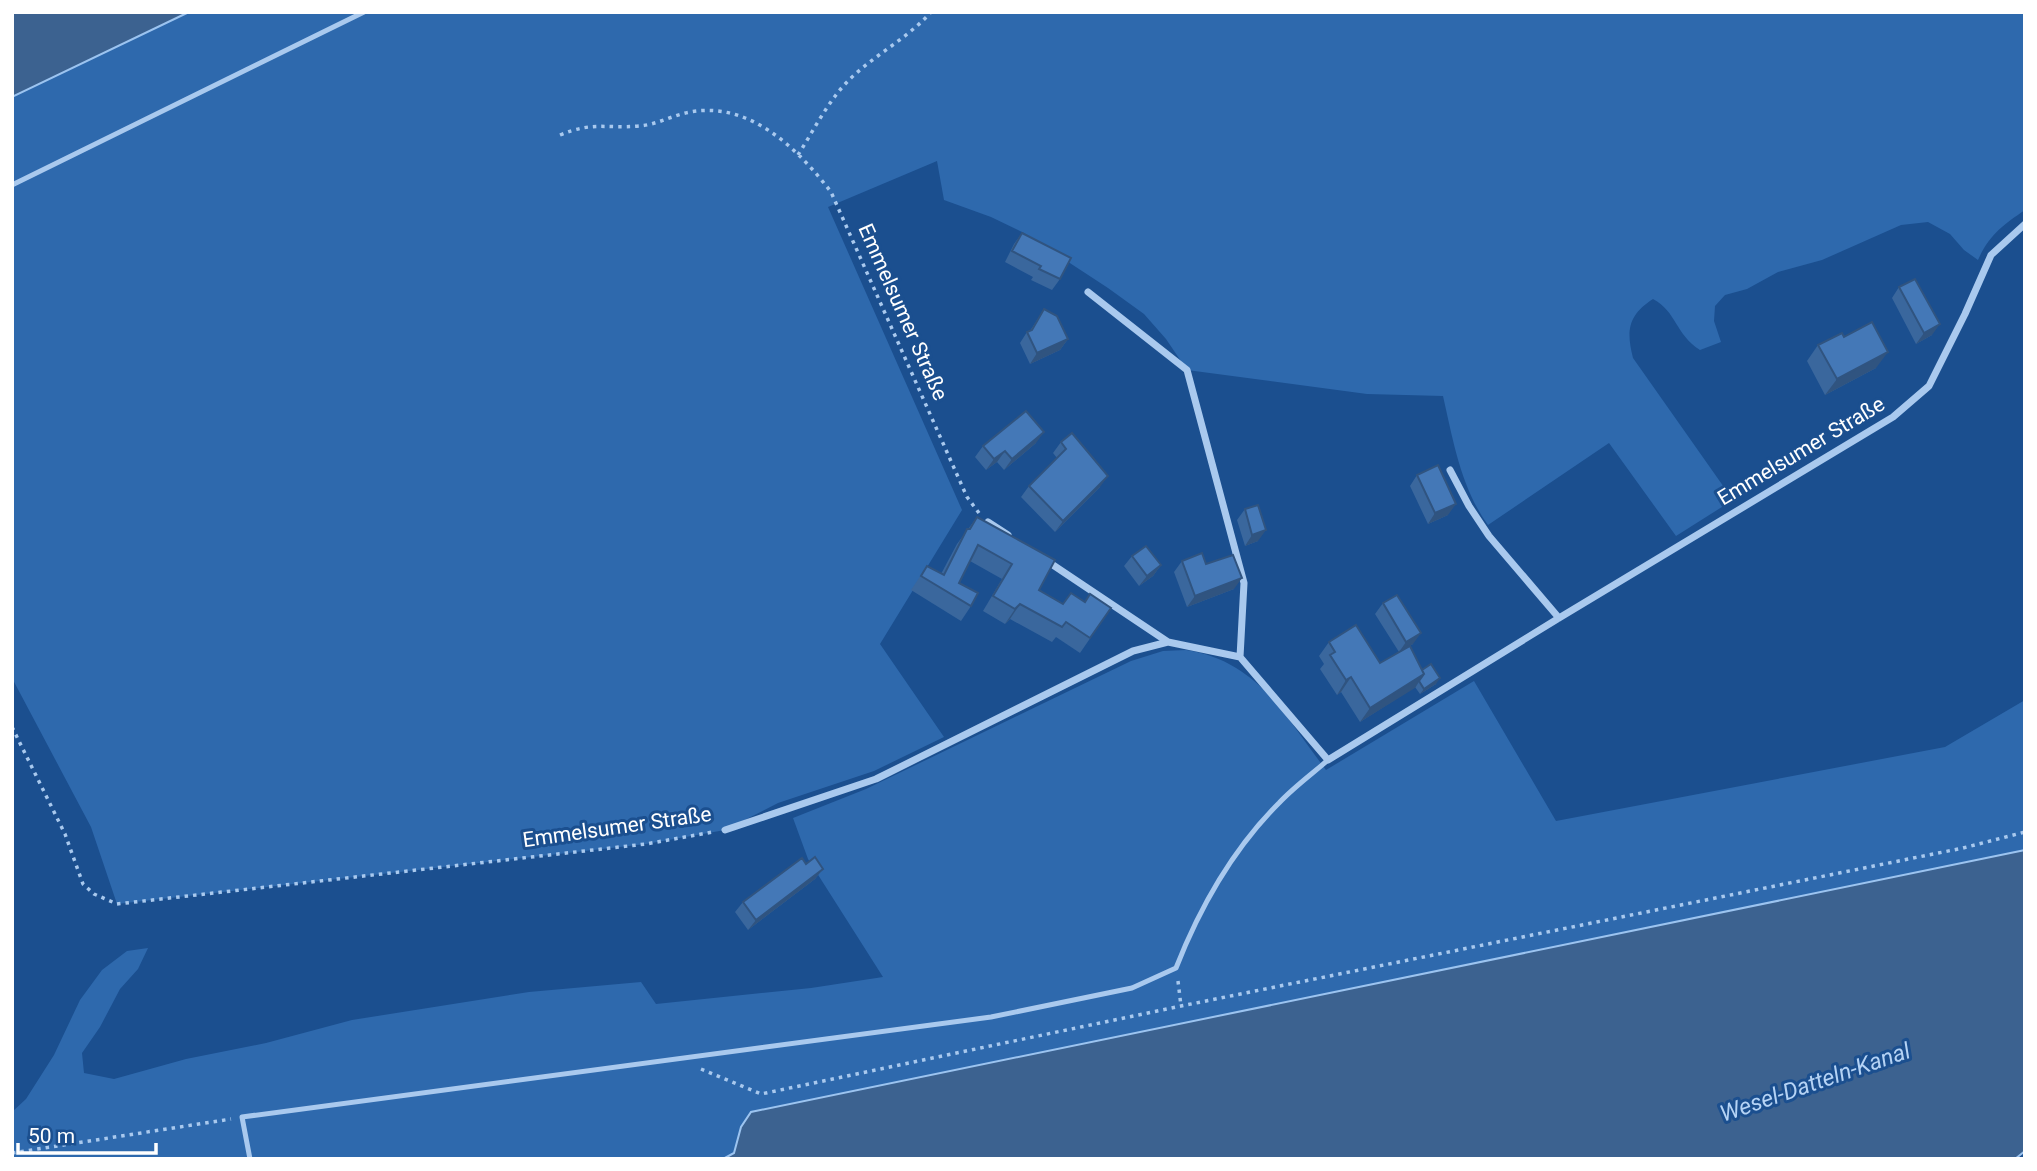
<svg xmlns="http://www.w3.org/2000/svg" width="2037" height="1171" font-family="Roboto,sans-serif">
<rect width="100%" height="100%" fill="#1b4f8f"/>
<!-- green -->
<path fill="#2e69ad" d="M189,12H2025V210C2003,225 1989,235 1978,260L1964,250L1950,234L1928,222L1901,225L1822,260L1778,272L1747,289L1725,295L1715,306L1714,321L1721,342L1700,350C1675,334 1677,312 1653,299C1628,315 1626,331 1633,358L1733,500L1676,536L1609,443L1488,525C1461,488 1453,440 1443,396L1367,394L1187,370L1166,339L1144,314L1108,288L1024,233L991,217L944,200L937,161L828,207L962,510L880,644L944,737L874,771L778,803L725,830L646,844L117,904L91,827L12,678V97Z
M1186,650C1258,661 1285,716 1326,770L1474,681L1556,821L1945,747L2025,700V850L751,1112L741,1127L734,1153L723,1159H12V1112L26,1099L54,1055L80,1000L102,970L127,951L148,948L138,969L120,989L100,1027L82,1053L84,1073L114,1079L186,1059L266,1043L352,1020L529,992L641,982L656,1004L811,988L883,977L808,859L793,818L866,789L1131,661L1163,651Z"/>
<!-- water -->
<path fill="#3c6290" stroke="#9cc4f0" stroke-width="2" d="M12,12H189L12,97Z
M2025,850V1151L2015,1159H723L734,1153L741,1127L751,1112Z"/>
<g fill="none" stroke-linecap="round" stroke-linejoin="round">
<!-- path -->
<path stroke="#a9c9ee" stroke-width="3.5" stroke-dasharray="3.5 5" stroke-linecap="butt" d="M560,135C594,121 605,129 639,126C656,125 673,115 690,112C750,101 798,149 831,192L967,497L979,513
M798,155C814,130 829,99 851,78C876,54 908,38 931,12
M12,727L65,834L83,884L94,894L117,904L646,844L713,832
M1178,981L1181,1006
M701,1069L761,1094L1181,1006L1963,848L2025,832
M12,1153L231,1119"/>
<!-- lane -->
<path stroke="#a9c9ee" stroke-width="5" d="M12,185L364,12
M250,1159L242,1117L991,1017L1132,988L1176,968C1200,907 1233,849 1279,803C1294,787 1312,774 1328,760"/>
<!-- street -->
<path stroke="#a9c9ee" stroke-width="7" d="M1088,292L1187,370L1244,583L1240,657
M1450,470L1469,506L1489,536L1559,618
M988,522L1008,535
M1047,561L1168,642
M725,830L876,779L1133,651L1168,642L1240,657L1328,760L1559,618L1893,417L1929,386L1965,314L1991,255L2025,224"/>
</g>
<!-- wall -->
<path fill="#3a679d" d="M1022,233L1060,279L1052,290L1031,280L1033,277L1005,262L1014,244Z
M1899,287L1932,335L1916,344L1892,298Z
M1044,309L1068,339L1060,350L1030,364L1020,343L1027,332L1030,331Z
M1844,337L1876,368L1825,395L1807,361L1818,345Z
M1061,442L1100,487L1055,532L1021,497L1029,486L1057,458L1053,453Z
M1036,443L1004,470L997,462L986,470L975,457L983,446Z
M1417,475L1448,515L1428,524L1410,486Z
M1245,509L1258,541L1245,546L1237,520Z
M977,517L1039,590L1063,604L1071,593L1084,602L1111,608L1080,653L1056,637L1052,642L1010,619L1005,624L983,611L1002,579L970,561L959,583L971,606L961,621L911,590L927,566L941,574L957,544Z
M1132,556L1161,565L1153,576L1139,586L1124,566Z
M1182,561L1234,589L1187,607L1174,572Z
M1383,603L1413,644L1399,652L1375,614Z
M1329,642L1380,663L1422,670L1436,684L1420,694L1415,687L1360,722L1341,692L1337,695L1320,669L1324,664L1319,656Z
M806,864L823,869L815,879L748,930L735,912L743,902Z"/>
<!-- shaded-wall -->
<path fill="#305480" d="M1940,324L1932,335L1916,344L1924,333Z
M1068,339L1060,350L1030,364L1037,353Z
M1888,352L1876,368L1825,395L1837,379Z
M1044,432L1036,443L1004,470L1012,459Z
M1005,451L997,462L986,470L994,459Z
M1108,476L1100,487L1055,532L1063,521Z
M1456,504L1448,515L1428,524L1435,513Z
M1266,530L1258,541L1245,546L1252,535Z
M1161,565L1153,576L1139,586L1147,576Z
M1242,578L1234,589L1187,607L1195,596Z
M1020,604L1010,619L1005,624L1015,609Z
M1421,633L1413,644L1399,652L1406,642Z
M1424,674L1415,688L1360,722L1370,708Z
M1351,677L1341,692L1337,695L1346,680Z
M1440,678L1436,684L1420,694L1424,689Z
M823,869L815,879L748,930L756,920Z"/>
<!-- building -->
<path fill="#4478b7" stroke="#305480" stroke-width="2" d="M1022,233L1071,258L1060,279L1039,269L1041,266L1012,251Z
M1915,279L1940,324L1924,333L1899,287Z
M1044,309L1057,316L1068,339L1037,353L1027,332L1032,330Z
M1872,322L1888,352L1837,379L1818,345L1842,333L1844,337Z
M1026,411L1044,432L1012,459L1005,451L994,459L983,446Z
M1072,433L1108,476L1063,521L1029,486L1066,449L1061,442Z
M1438,465L1456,504L1435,513L1417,475Z
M1258,505L1266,530L1252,535L1245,509Z
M977,517L1055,560L1039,590L1063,604L1071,593L1085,602L1090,594L1111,608L1090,638L1066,622L1062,627L1020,604L1015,609L993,596L1012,564L978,545L959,583L978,593L971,606L921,576L927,566L944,575L967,529H970Z
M1146,546L1161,565L1147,576L1132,556Z
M1202,553L1206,564L1233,555L1242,578L1195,596L1182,561Z
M1397,595L1421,633L1406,642L1383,603Z
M1356,625L1380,663L1410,646L1424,674L1370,708L1351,677L1346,680L1330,655L1335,652L1329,642Z
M1431,664L1440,678L1424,689L1419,681L1424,674L1422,670Z
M815,857L823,869L756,920L743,902L802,858L806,864Z"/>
<g text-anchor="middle" stroke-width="6" stroke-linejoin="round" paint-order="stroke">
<!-- street labels -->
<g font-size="21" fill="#fff" stroke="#1b4f8f">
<text transform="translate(903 312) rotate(66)" y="7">Emmelsumer Straße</text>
<text transform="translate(1801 451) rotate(-31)" y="7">Emmelsumer Straße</text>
<text transform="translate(617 827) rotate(-8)" y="7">Emmelsumer Straße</text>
</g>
<!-- water labels -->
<g font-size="23" font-style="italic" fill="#b5d3f5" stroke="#1b4f8f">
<text transform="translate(1815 1082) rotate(-19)" y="8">Wesel-Datteln-Kanal</text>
</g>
</g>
<!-- border -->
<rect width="2037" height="1171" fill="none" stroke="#ffffff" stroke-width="28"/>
<!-- scale -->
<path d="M18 1143v10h138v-10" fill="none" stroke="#ffffff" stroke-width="3.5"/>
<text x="28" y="1143" font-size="21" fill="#ffffff" stroke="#1b4f8f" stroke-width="5" paint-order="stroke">50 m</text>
</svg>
